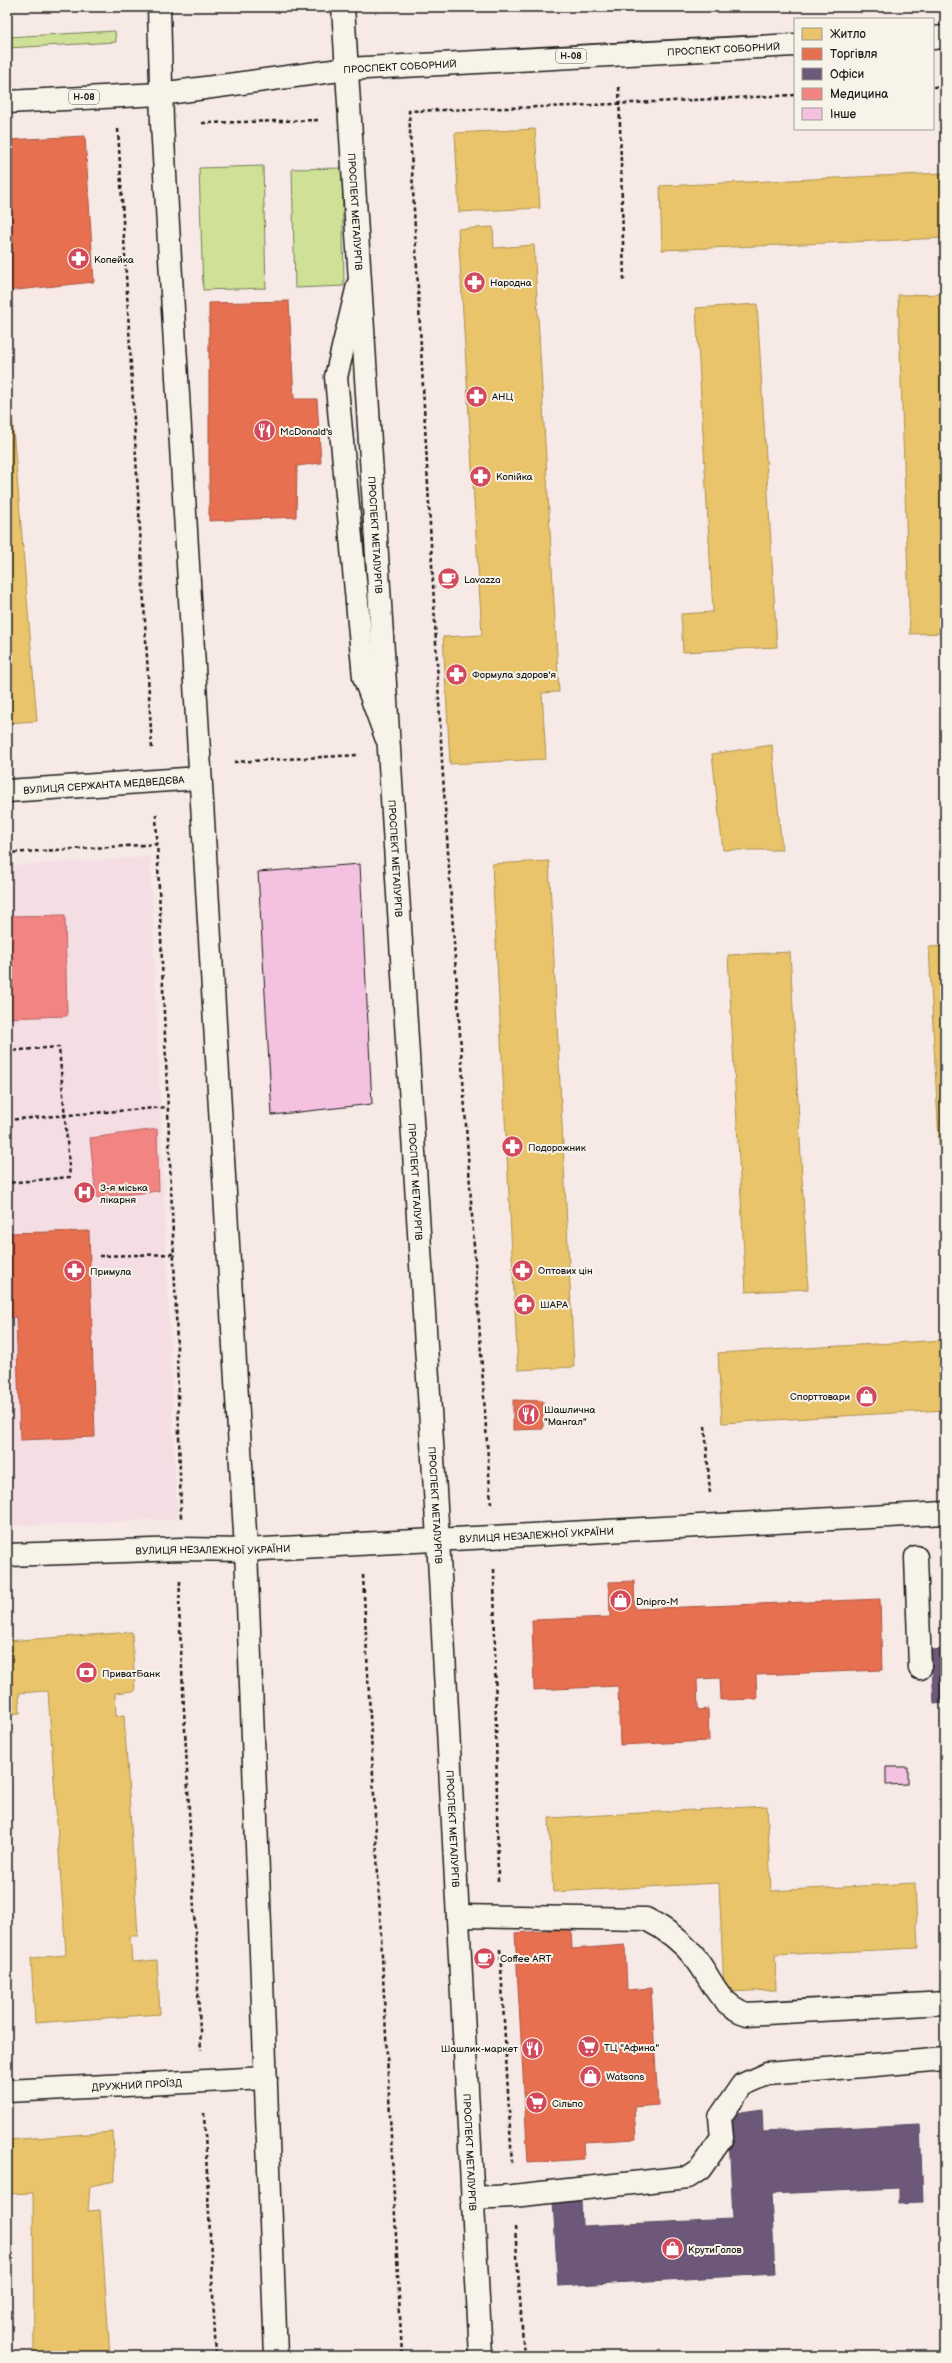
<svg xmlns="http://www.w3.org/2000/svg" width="952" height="2363" font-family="'Balsamiq Sans',sans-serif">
<rect width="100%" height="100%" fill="#f6e9e6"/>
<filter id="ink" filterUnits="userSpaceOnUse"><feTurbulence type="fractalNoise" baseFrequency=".025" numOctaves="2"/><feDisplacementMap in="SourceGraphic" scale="8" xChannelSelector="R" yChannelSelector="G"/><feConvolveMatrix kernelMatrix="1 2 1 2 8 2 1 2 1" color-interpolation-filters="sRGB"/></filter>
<g filter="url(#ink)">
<!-- built -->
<path fill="#f5dde4" d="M150,857L177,1519L7,1526V866Z"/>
<!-- grass -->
<path fill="#cfe196" stroke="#767e59" d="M115,31L116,42L7,48V37Z
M263,166L266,288L203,290L199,168Z
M342,168L344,286L295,288L292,169Z"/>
<!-- homes -->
<path fill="#e9c46a" stroke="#ac9253" d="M535,129L540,208L459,212L455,133Z
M945,173V238L662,250L660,186Z
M493,227L494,248L534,245L559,692L542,693L546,759L450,764L443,637L482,635L458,229Z
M945,294V633L910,634L898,295Z
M757,304L777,647L683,652L681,614L713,612L696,308Z
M7,391H10L37,721L7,723Z
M772,745L782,850H723L712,754Z
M549,861L574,1367L518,1370L492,864Z
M945,946V1262L929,947Z
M790,952L808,1289L746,1292L728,955Z
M945,1340V1410L722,1423L718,1353Z
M132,1632L135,1691L115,1693L116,1716L124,1715L138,1936H130L132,1962L157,1960L160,2014L35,2023L31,1958L66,1955L48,1691L19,1693L20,1713L7,1714V1641Z
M767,1806L771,1891L915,1883L918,1948L775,1955L776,1990L724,1992L719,1883L553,1892L549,1818Z
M113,2132L115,2181L90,2186L88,2211L100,2210L110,2356H34L33,2193L7,2194V2140Z"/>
<!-- shops -->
<path fill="#e76f51" stroke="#aa5641" d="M85,136L94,282L7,291V140Z
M289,301L294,399H317L321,463L297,466L296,517L209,521V303Z
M89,1231L95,1437L20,1440L16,1317L7,1318V1233Z
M513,1400L543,1401V1429L513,1430Z
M634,1581L635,1609L880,1599L882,1670L756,1675L757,1699L721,1700L720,1678L697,1679L698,1710L708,1709L709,1741L620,1745L618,1686L534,1690L532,1620L610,1617L609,1582Z
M571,1929L572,1949L625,1945L627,1990L651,1988L658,2105L634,2107L636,2139L583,2142L584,2159L528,2163L515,1933Z"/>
<!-- offices -->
<path fill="#6d597a" stroke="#55475e" d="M945,1649V1703L934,1704L931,1650Z
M762,2109L763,2132L920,2124L923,2202L898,2203V2188L771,2194L775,2274L558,2286L553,2200L581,2199L582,2226L733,2219L728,2114Z"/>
<!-- health -->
<path fill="#f28482" stroke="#b26563" d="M65,915L67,1016L7,1018V916Z
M157,1129L159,1191L96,1198L90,1138Z"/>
<!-- building -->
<path fill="#f4c2e0" stroke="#1c1c1c" d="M360,864L372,1104L272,1115L258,872Z
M886,1767H908V1784L886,1785Z"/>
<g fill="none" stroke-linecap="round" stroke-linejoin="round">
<defs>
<g id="minor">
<path d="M358,285L336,377L364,677L386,737"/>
<path id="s1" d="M7,791L200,778"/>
<path id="s2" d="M7,1555L181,1549L246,1550L945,1513"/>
<path d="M916,1557L920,1668"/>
<path d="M458,1916L646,1919C666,1929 682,1941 696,1959C714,1982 716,2002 746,2014L945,2003"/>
<path id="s3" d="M7,2091L266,2078"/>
<path d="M472,2198L513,2196L688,2177L700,2169L722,2138L720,2117L742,2085L767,2074L945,2059"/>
</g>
<g id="major">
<path d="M159,7L162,123L246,1550L276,2356"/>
<path id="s4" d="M343,7L438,1539L481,2356"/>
<path d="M933,38L945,37"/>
<path id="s5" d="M7,102L160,94L347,69L795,45"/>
</g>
</defs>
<!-- minor casing -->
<use href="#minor" stroke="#1c1c1c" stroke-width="25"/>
<!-- major casing -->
<use href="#major" stroke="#1c1c1c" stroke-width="25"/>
<!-- path -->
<path stroke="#1c1c1c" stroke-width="2.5" stroke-dasharray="4 3" stroke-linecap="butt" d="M619,87L624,280
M933,87H945
M202,123L319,120
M118,129L152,749
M234,762L357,755
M156,814L176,1310L181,1518
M7,853L159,844
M7,1051L59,1047L70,1177L7,1183
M7,1120L167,1107
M99,1256L173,1254
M705,1426L710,1493
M491,1504L442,761L409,111L572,106L795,95
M494,1569L498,1884
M363,1575L402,2356
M180,1581L179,1609L201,2050
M500,1949L512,2164
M204,2113L216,2356
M515,2227L524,2356"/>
<!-- minor -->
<use href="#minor" stroke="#f7f3e8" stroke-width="22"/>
<!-- major -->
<use href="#major" stroke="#f7f3e8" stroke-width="22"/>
</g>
</g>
<!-- icons -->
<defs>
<symbol id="pharmacy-disc" viewBox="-11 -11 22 22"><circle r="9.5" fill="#d1495b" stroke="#f7f3e8"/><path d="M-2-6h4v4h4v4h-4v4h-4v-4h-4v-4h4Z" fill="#fff"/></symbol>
<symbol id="restaurant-disc" viewBox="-11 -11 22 22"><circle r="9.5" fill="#d1495b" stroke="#f7f3e8"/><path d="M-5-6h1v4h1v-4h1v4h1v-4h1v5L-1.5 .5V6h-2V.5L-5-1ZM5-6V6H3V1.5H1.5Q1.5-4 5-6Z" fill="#fff"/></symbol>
<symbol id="cafe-disc" viewBox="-11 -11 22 22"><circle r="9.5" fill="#d1495b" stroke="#f7f3e8"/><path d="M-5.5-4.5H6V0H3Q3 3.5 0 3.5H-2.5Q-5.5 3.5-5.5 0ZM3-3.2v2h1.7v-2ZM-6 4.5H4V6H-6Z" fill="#fff"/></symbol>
<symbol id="hospital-disc" viewBox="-11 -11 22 22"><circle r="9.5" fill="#d1495b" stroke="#f7f3e8"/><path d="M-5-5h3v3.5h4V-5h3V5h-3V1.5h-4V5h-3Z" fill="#fff"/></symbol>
<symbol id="shop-disc" viewBox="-11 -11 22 22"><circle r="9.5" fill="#d1495b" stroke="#f7f3e8"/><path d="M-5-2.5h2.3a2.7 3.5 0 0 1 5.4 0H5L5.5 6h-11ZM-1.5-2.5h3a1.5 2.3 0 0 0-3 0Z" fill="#fff"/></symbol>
<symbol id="bank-disc" viewBox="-11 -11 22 22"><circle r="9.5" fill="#d1495b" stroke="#f7f3e8"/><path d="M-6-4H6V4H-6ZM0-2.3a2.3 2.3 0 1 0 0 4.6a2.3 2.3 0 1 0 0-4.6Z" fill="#fff"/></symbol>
<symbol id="supermarket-disc" viewBox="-11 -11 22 22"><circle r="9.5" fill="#d1495b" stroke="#f7f3e8"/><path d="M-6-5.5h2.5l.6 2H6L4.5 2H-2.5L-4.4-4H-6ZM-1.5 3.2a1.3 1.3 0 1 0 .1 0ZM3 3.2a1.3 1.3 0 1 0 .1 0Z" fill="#fff"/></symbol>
</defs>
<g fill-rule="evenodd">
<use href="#pharmacy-disc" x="66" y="246" width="25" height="25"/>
<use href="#pharmacy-disc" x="462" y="270" width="25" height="25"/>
<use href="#pharmacy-disc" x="464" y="384" width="25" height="25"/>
<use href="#restaurant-disc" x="252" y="418" width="25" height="25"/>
<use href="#pharmacy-disc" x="468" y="464" width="25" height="25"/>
<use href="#cafe-disc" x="436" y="566" width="25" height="25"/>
<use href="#pharmacy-disc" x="444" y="662" width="25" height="25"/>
<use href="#pharmacy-disc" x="500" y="1134" width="25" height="25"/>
<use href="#hospital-disc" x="72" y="1180" width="25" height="25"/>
<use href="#pharmacy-disc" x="510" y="1258" width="25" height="25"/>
<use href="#pharmacy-disc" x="62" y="1258" width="25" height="25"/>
<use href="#pharmacy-disc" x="512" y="1292" width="25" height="25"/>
<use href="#shop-disc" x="854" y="1384" width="25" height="25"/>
<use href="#restaurant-disc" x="516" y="1402" width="25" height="25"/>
<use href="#shop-disc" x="608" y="1588" width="25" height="25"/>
<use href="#bank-disc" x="74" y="1660" width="25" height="25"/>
<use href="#cafe-disc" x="472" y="1946" width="25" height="25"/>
<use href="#supermarket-disc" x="576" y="2034" width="25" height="25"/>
<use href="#restaurant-disc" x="520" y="2036" width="25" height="25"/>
<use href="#shop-disc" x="578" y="2064" width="25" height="25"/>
<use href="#supermarket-disc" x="524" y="2090" width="25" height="25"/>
<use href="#shop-disc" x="660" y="2236" width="25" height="25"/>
</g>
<g text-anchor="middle" stroke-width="4" stroke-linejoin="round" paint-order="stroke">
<!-- shield labels -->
<g fill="#f7f3e8" stroke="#5e5c59" stroke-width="1">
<rect x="556" y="49" width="30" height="14" rx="3"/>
<rect x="69" y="90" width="30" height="14" rx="3"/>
</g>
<g font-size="9" font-weight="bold" fill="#1c1c1c">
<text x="571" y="59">Н-08</text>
<text x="84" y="100">Н-08</text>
</g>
<!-- street labels -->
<g font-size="10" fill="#1c1c1c" stroke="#f7f3e8">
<text dy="4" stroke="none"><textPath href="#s5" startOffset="719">ПРОСПЕКТ СОБОРНИЙ</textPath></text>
<text dy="4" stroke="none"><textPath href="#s5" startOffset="395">ПРОСПЕКТ СОБОРНИЙ</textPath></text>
<text dy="4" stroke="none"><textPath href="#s4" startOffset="205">ПРОСПЕКТ МЕТАЛУРГІВ</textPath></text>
<text dy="4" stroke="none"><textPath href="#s4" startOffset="529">ПРОСПЕКТ МЕТАЛУРГІВ</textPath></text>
<text dy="4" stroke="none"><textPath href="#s1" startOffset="97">ВУЛИЦЯ СЕРЖАНТА МЕДВЕДЄВА</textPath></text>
<text dy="4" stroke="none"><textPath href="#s4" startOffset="853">ПРОСПЕКТ МЕТАЛУРГІВ</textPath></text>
<text dy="4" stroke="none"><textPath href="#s4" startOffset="1177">ПРОСПЕКТ МЕТАЛУРГІВ</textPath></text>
<text dy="4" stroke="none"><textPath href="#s4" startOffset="1501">ПРОСПЕКТ МЕТАЛУРГІВ</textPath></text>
<text dy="4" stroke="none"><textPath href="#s2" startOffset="530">ВУЛИЦЯ НЕЗАЛЕЖНОЇ УКРАЇНИ</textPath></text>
<text dy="4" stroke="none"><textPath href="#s2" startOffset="206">ВУЛИЦЯ НЕЗАЛЕЖНОЇ УКРАЇНИ</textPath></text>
<text dy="4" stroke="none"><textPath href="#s4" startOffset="1825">ПРОСПЕКТ МЕТАЛУРГІВ</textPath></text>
<text dy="4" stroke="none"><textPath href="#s3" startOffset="130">ДРУЖНИЙ ПРОЇЗД</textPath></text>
<text dy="4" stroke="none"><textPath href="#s4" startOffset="2149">ПРОСПЕКТ МЕТАЛУРГІВ</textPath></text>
</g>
<!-- poi labels -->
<g font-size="10" fill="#1c1c1c" stroke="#f7f3e8" text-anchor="start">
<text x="94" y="263">Копейка</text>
<text x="490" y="286">Народна</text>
<text x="492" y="400">АНЦ</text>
<text x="280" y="435">McDonald's</text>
<text x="496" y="480">Копійка</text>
<text x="464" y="583">Lavazza</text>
<text x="472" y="678">Формула здоров'я</text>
<text x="528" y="1151">Подорожник</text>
<text x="100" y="1191">3-я міська<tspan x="100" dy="12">лікарня</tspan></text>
<text x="538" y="1274">Оптових цін</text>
<text x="90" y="1275">Примула</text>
<text x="540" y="1308">ШАРА</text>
<text x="850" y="1400" text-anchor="end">Спорттовари</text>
<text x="544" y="1413">Шашлична<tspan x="544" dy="12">"Мангал"</tspan></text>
<text x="636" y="1605">Dnipro-M</text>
<text x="102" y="1677">ПриватБанк</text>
<text x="500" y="1962">Coffee ART</text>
<text x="604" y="2051">ТЦ "Афина"</text>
<text x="518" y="2052" text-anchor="end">Шашлик-маркет</text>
<text x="606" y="2080">Watsons</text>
<text x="552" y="2107">Сільпо</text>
<text x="688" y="2253">КрутиГолов</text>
</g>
</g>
<!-- margin -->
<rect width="952" height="2363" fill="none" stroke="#f7f3e8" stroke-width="24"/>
<rect x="12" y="12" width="928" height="2339" fill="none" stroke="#1c1c1c" stroke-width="1.5" filter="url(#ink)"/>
<!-- legend -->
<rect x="794" y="18" width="140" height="112" fill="#f7f3e8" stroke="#9f9d96"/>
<rect x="802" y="28" width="20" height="12" fill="#e9c46a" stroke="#9f9d96"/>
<text x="830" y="38" font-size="12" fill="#1c1c1c">Житло</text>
<rect x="802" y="48" width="20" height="12" fill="#e76f51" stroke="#9f9d96"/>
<text x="830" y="58" font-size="12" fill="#1c1c1c">Торгівля</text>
<rect x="802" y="68" width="20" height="12" fill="#6d597a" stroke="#9f9d96"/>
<text x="830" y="78" font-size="12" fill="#1c1c1c">Офіси</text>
<rect x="802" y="88" width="20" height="12" fill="#f28482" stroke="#9f9d96"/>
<text x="830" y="98" font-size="12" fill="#1c1c1c">Медицина</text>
<rect x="802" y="108" width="20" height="12" fill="#f4c2e0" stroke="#9f9d96"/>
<text x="830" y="118" font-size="12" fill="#1c1c1c">Інше</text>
</svg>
